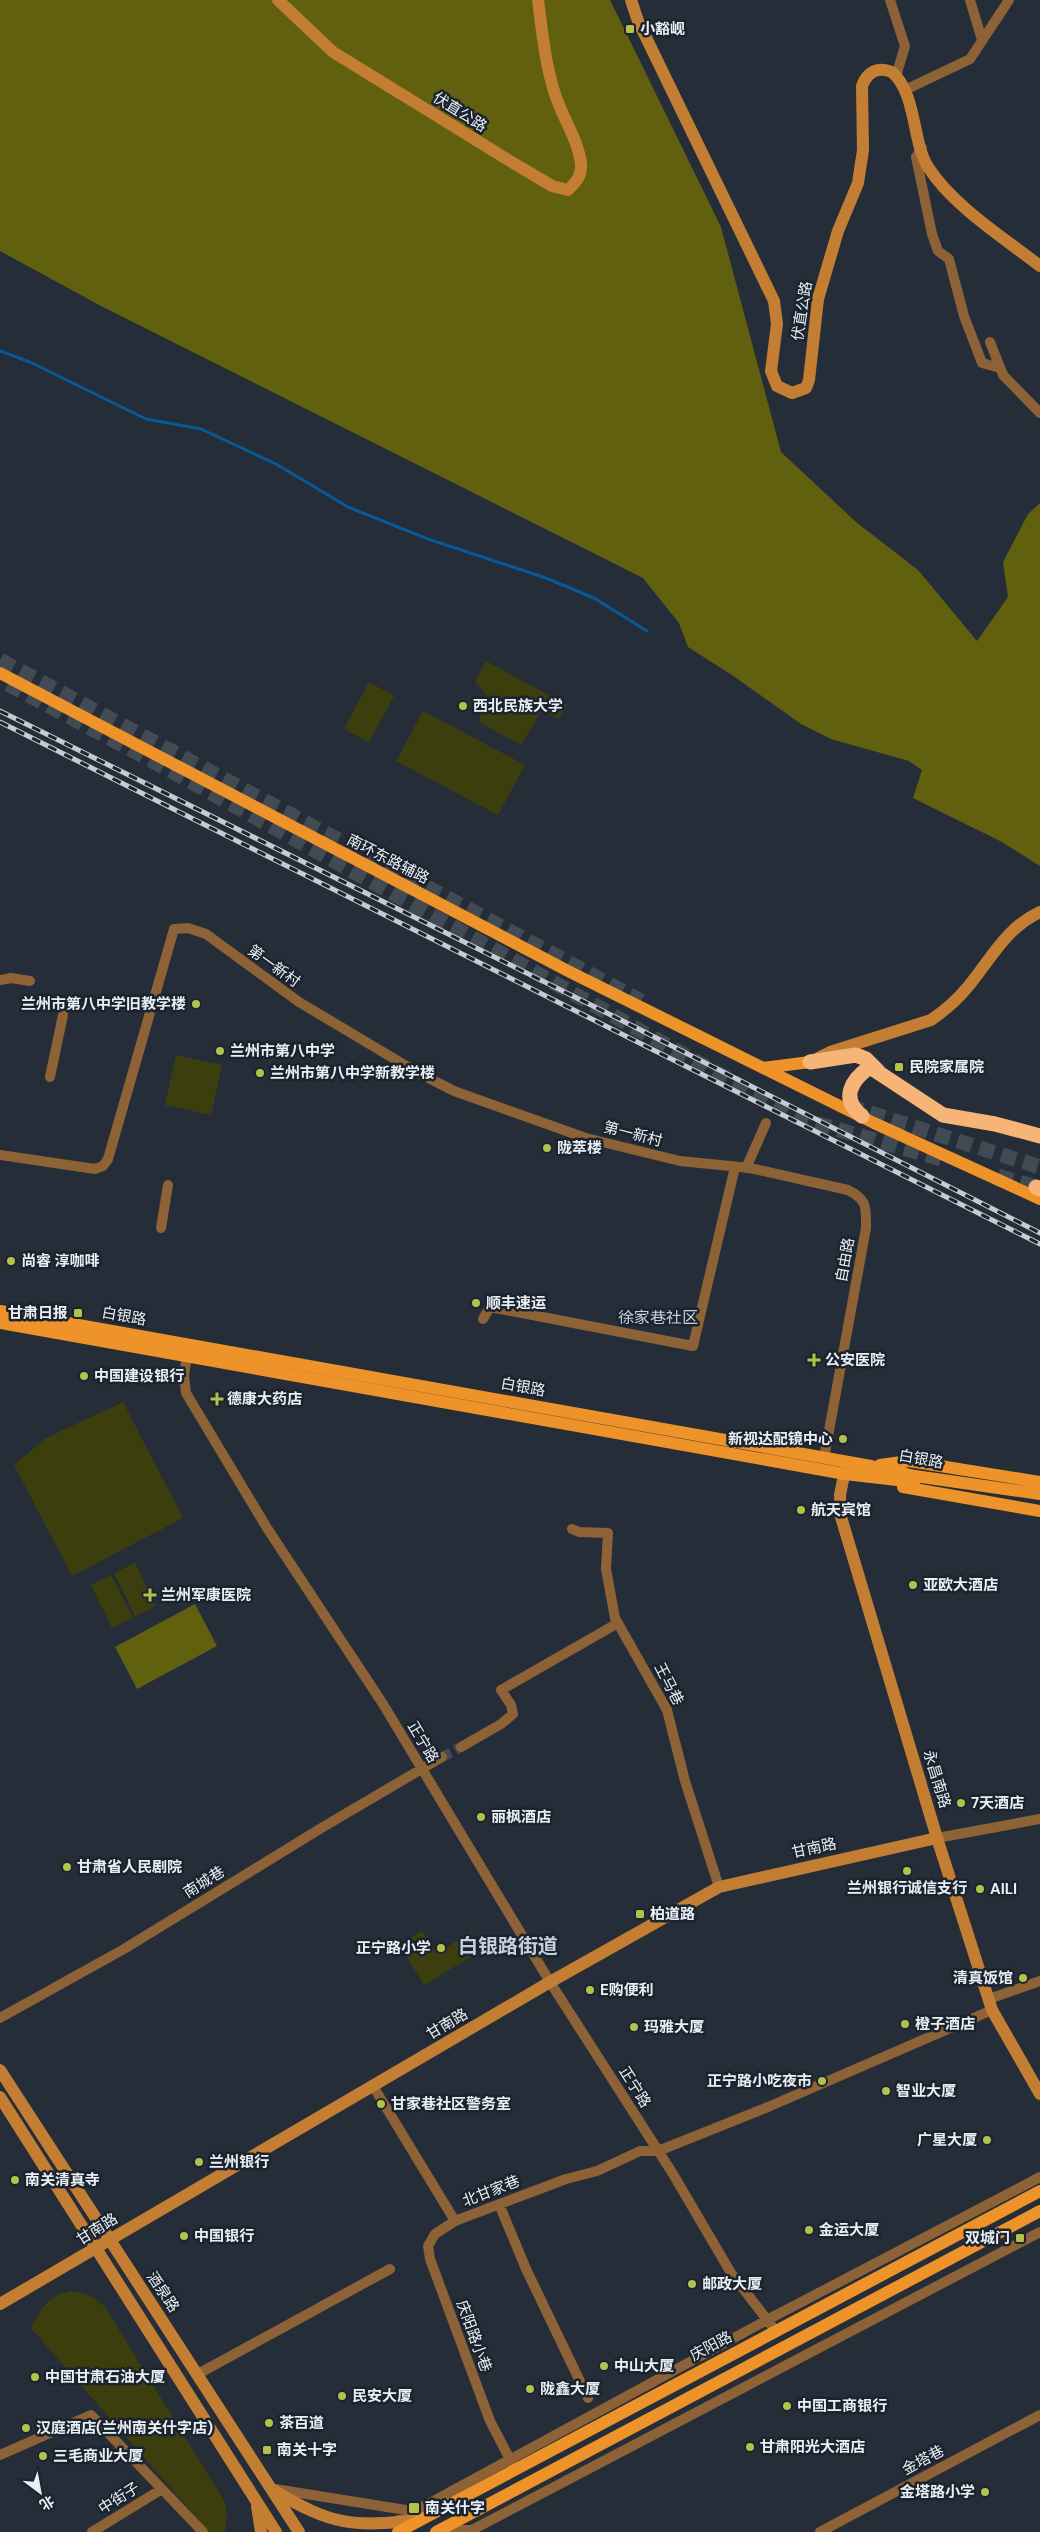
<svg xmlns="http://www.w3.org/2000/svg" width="1040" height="2532" font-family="'DM Sans','Noto Sans SC',sans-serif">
<rect width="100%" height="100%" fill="#252e38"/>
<!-- green -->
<path fill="#3d3e0e" d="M486,661L567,705L559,719L541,711L521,745L479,722L486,695L475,682Z
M369,682L394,696L369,742L344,729Z
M423,711L525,765L498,815L396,761Z
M176,1055L222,1065L211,1115L165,1105Z
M123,1402L183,1518L72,1576L14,1465L46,1438Z
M135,1563L156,1606L135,1616L114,1573Z
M111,1575L133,1618L112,1628L91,1585Z
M422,1931L436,1954L471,1932L482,1950L424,1985L399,1945Z
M71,2291C86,2292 94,2297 105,2307L225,2502L227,2516L225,2532H209L31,2328C41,2308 48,2296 71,2291Z"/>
<!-- forest -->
<path fill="#60600f" d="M0,0H610L721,227L781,452L856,522L918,570L977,641L1008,597L1003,562L1028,514L1040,503V866L1002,842L913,798L922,770L909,761L831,739L801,724L732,675L688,647L679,623L643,578L101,306L0,251Z
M195,1604L217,1646L137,1689L115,1647Z"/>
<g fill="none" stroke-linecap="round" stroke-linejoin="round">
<!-- stream -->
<path stroke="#075997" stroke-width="3" d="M0,351L30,362L146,419L201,429L276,464L348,507L428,539L546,578L594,598L647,631"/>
<!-- street-tunnel -->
<path stroke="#424b54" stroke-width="10" stroke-dasharray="10 5" stroke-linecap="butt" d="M442,1757L461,1747"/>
<!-- highway-tunnel -->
<path stroke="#424b54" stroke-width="15" stroke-dasharray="15 8" stroke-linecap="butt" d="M0,660L641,1001
M8,684L188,780L798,1118L948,1161
M848,1106L1040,1167
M998,1176L1036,1187"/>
<!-- street -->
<path stroke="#8d6237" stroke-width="10" d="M890,0L905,46L896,76
M970,0L982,40
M905,90L970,59L1009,0
M922,148L916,157L932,234L938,251L949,259L964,316L982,363L1000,368
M990,342L1003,375L1040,413
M0,980L11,978L30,981
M50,1077L63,1015
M0,1155L95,1169L103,1166L108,1159L174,929L188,928L206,934L299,1002L413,1070L454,1091L586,1138L680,1161L750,1168L848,1190C868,1200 866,1208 866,1228L824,1458
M746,1168L766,1123
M161,1228L168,1185
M483,1319L490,1307L693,1346L735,1167
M188,1349L184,1375L186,1393L267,1528L383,1704L550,1982L673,2174L731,2273L775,2330
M572,1529L579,1532L608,1533L606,1569L615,1618L667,1710L685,1781L719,1887
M461,1747L501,1724L513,1714L511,1705L501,1690L618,1623
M937,1838L1040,1819
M989,1999L1040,1981
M0,2018L124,1949L323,1827L442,1757
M373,2086L455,2221
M499,2204L526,2269L588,2398
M198,2374L390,2269
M0,2455L91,2415L203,2532
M515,2469L490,2421L430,2259L428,2246L435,2234L455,2221L566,2179L597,2171L640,2151H658L768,2107L992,2010
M275,2489L412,2511
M395,2522L767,2320L1040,2177
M440,2530H472L1040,2232
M92,2532L162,2489
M820,2532L1040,2415"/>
<!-- secondary -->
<path stroke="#c37e33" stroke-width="12" d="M278,0L333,52L510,161L552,186L568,190C576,182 582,176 581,164C578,138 561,116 554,91C545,62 542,31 538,0
M631,0L638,21L774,301L777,324L771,371L777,386L792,393L806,388L809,380L818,299L838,231L858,183L863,150L862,86C867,72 878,66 892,72C917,94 912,142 928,167C953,206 1004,238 1040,266
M818,1058L830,1052L931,1020C944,1011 956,1001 966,989C990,961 1005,928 1040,912
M846,1465L840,1495L841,1517L937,1838L992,2010L1040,2094
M0,2070L299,2532
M0,2097L276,2532
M0,2304L550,1982L719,1887L937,1838
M273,2490C333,2526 352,2527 420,2520
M257,2506L261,2532"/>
<!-- primary -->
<path stroke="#ed9329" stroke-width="12" d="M0,673L570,972L874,1123L1040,1199
M763,1068L810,1062
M0,1311L871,1466L915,1476L1040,1494
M0,1323L845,1474L914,1482
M880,1465L909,1461L1040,1482
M903,1487L1040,1511
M398,2532L1040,2191
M436,2532L1040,2211"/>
<!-- highway -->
<path stroke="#f6b577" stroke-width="15" d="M810,1062L856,1055L866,1059L878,1071
M862,1116C840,1099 851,1080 870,1067L943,1115L995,1124L1040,1136
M1036,1187L1040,1189"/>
<defs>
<path id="rail" d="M0,711L617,1018L1040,1233
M0,722L1040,1244"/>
</defs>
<!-- rail casing -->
<use href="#rail" stroke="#c5cbd2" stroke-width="5"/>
<!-- rail -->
<use href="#rail" stroke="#1b242e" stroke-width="3" stroke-dasharray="9" stroke-linecap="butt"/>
</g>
<!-- markers -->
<g fill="#b3c24b" stroke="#1b242e" stroke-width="2">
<rect x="625" y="24" width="10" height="10" rx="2.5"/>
<circle cx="463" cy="706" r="5"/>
<circle cx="196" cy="1004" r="5"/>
<circle cx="220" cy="1051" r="5"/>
<rect x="894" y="1062" width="10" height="10" rx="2.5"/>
<circle cx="260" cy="1073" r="5"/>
<circle cx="547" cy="1148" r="5"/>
<circle cx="11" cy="1261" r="5"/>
<circle cx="476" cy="1303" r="5"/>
<rect x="73" y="1308" width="10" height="10" rx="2.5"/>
<path d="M811.5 1352.5h5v5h5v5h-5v5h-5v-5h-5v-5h5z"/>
<circle cx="84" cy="1376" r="5"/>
<path d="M214.5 1391.5h5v5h5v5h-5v5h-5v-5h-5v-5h5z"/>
<circle cx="843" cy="1439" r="5"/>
<circle cx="801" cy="1510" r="5"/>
<circle cx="913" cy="1585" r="5"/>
<path d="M147.5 1587.5h5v5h5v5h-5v5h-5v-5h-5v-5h5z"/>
<circle cx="961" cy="1803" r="5"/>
<circle cx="481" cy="1817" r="5"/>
<circle cx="67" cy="1867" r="5"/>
<circle cx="907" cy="1871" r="5"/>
<circle cx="980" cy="1889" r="5"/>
<rect x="635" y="1909" width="10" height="10" rx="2.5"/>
<circle cx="441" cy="1948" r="5"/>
<circle cx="1023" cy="1978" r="5"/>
<circle cx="590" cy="1990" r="5"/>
<circle cx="905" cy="2024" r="5"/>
<circle cx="634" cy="2027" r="5"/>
<circle cx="822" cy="2081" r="5"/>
<circle cx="886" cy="2091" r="5"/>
<circle cx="381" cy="2104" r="5"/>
<circle cx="987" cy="2140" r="5"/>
<circle cx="199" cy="2162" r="5"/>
<circle cx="15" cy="2180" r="5"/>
<circle cx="809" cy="2230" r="5"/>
<circle cx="184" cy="2236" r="5"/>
<rect x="1015" y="2233" width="10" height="10" rx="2.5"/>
<circle cx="692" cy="2284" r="5"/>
<circle cx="604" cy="2366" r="5"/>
<circle cx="35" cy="2377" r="5"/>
<circle cx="530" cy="2389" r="5"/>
<circle cx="342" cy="2396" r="5"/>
<circle cx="787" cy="2406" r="5"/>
<circle cx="269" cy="2423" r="5"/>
<circle cx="26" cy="2428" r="5"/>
<circle cx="750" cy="2447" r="5"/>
<rect x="262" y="2445" width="10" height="10" rx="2.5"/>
<circle cx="43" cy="2456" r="5"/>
<circle cx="985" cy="2492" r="5"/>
<rect x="408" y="2502" width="12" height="12" rx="2.5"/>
</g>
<g text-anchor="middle" stroke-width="5" stroke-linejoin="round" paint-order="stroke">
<!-- poi labels -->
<g font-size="15" font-weight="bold" fill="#e9eff5" stroke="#1b242e" text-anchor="start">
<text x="640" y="34">小豁岘</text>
<text x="473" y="711">西北民族大学</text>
<text x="186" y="1009" text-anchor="end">兰州市第八中学旧教学楼</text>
<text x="230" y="1056">兰州市第八中学</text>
<text x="909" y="1072">民院家属院</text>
<text x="270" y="1078">兰州市第八中学新教学楼</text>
<text x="557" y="1153">陇萃楼</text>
<text x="21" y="1266">尚睿 淳咖啡</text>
<text x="486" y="1308">顺丰速运</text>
<text x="68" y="1318" text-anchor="end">甘肃日报</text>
<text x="825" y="1365">公安医院</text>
<text x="94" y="1381">中国建设银行</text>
<text x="227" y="1404">德康大药店</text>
<text x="833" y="1444" text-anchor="end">新视达配镜中心</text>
<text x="811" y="1515">航天宾馆</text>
<text x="923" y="1590">亚欧大酒店</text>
<text x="161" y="1600">兰州军康医院</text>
<text x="971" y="1808">7天酒店</text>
<text x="491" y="1822">丽枫酒店</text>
<text x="77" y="1872">甘肃省人民剧院</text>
<text x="907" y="1893" text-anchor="middle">兰州银行诚信支行</text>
<text x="990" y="1894">AILI</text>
<text x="650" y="1919">柏道路</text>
<text x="431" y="1953" text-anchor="end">正宁路小学</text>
<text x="1013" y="1983" text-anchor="end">清真饭馆</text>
<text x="600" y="1995">E购便利</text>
<text x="915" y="2029">橙子酒店</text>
<text x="644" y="2032">玛雅大厦</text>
<text x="812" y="2086" text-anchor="end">正宁路小吃夜市</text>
<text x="896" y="2096">智业大厦</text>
<text x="391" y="2109">甘家巷社区警务室</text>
<text x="977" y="2145" text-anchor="end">广星大厦</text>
<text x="209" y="2167">兰州银行</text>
<text x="25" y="2185">南关清真寺</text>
<text x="819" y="2235">金运大厦</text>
<text x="194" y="2241">中国银行</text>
<text x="1010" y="2243" text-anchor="end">双城门</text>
<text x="702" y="2289">邮政大厦</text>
<text x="614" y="2371">中山大厦</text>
<text x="45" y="2382">中国甘肃石油大厦</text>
<text x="540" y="2394">陇鑫大厦</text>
<text x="352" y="2401">民安大厦</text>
<text x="797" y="2411">中国工商银行</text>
<text x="279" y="2428">茶百道</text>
<text x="36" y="2433">汉庭酒店(兰州南关什字店)</text>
<text x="760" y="2452">甘肃阳光大酒店</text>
<text x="277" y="2455">南关十字</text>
<text x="53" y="2461">三毛商业大厦</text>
<text x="975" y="2497" text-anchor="end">金塔路小学</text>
<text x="425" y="2513">南关什字</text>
</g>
<!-- street labels -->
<g font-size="15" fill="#e9eff5" stroke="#1b242e">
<text transform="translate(460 112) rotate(32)" y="5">伏直公路</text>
<text transform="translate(802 311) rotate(-81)" y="5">伏直公路</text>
<text transform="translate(388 859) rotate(27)" y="5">南环东路辅路</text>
<text transform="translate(274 966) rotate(36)" y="5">第一新村</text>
<text transform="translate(633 1134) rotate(14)" y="5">第一新村</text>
<text transform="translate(845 1260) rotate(-80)" y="5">自由路</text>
<text transform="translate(124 1316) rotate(10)" y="5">白银路</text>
<text transform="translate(523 1387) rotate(10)" y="5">白银路</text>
<text transform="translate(921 1459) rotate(10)" y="5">白银路</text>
<text transform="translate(669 1684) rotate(63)" y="5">王马巷</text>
<text transform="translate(423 1742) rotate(59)" y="5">正宁路</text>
<text transform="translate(937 1779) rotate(73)" y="5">永昌南路</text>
<text transform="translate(814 1848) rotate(-12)" y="5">甘南路</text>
<text transform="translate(204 1882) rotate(-32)" y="5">南城巷</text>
<text transform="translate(447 2024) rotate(-31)" y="5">甘南路</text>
<text transform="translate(635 2087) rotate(58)" y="5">正宁路</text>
<text transform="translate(491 2191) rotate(-21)" y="5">北甘家巷</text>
<text transform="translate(97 2229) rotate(-32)" y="5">甘南路</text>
<text transform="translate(163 2292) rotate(56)" y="5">酒泉路</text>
<text transform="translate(474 2336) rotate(70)" y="5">庆阳路小巷</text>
<text transform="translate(711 2346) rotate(-28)" y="5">庆阳路</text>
<text transform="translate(923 2460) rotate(-28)" y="5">金塔巷</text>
<text transform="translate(119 2498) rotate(-32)" y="5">中街子</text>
</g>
<!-- neighbourhood labels -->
<g font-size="16" fill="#c4d1dd" stroke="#1b242e">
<text x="658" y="1323">徐家巷社区</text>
</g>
<!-- district labels -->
<g font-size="20" font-weight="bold" fill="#c4d1dd" stroke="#1b242e">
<text x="508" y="1953">白银路街道</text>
</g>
</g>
<!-- north arrow -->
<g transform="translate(40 2492) rotate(148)" stroke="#1b242e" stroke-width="4" paint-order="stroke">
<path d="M0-4L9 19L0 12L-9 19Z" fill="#e9eff5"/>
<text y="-8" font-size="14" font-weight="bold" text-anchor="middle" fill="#e9eff5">北</text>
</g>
</svg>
